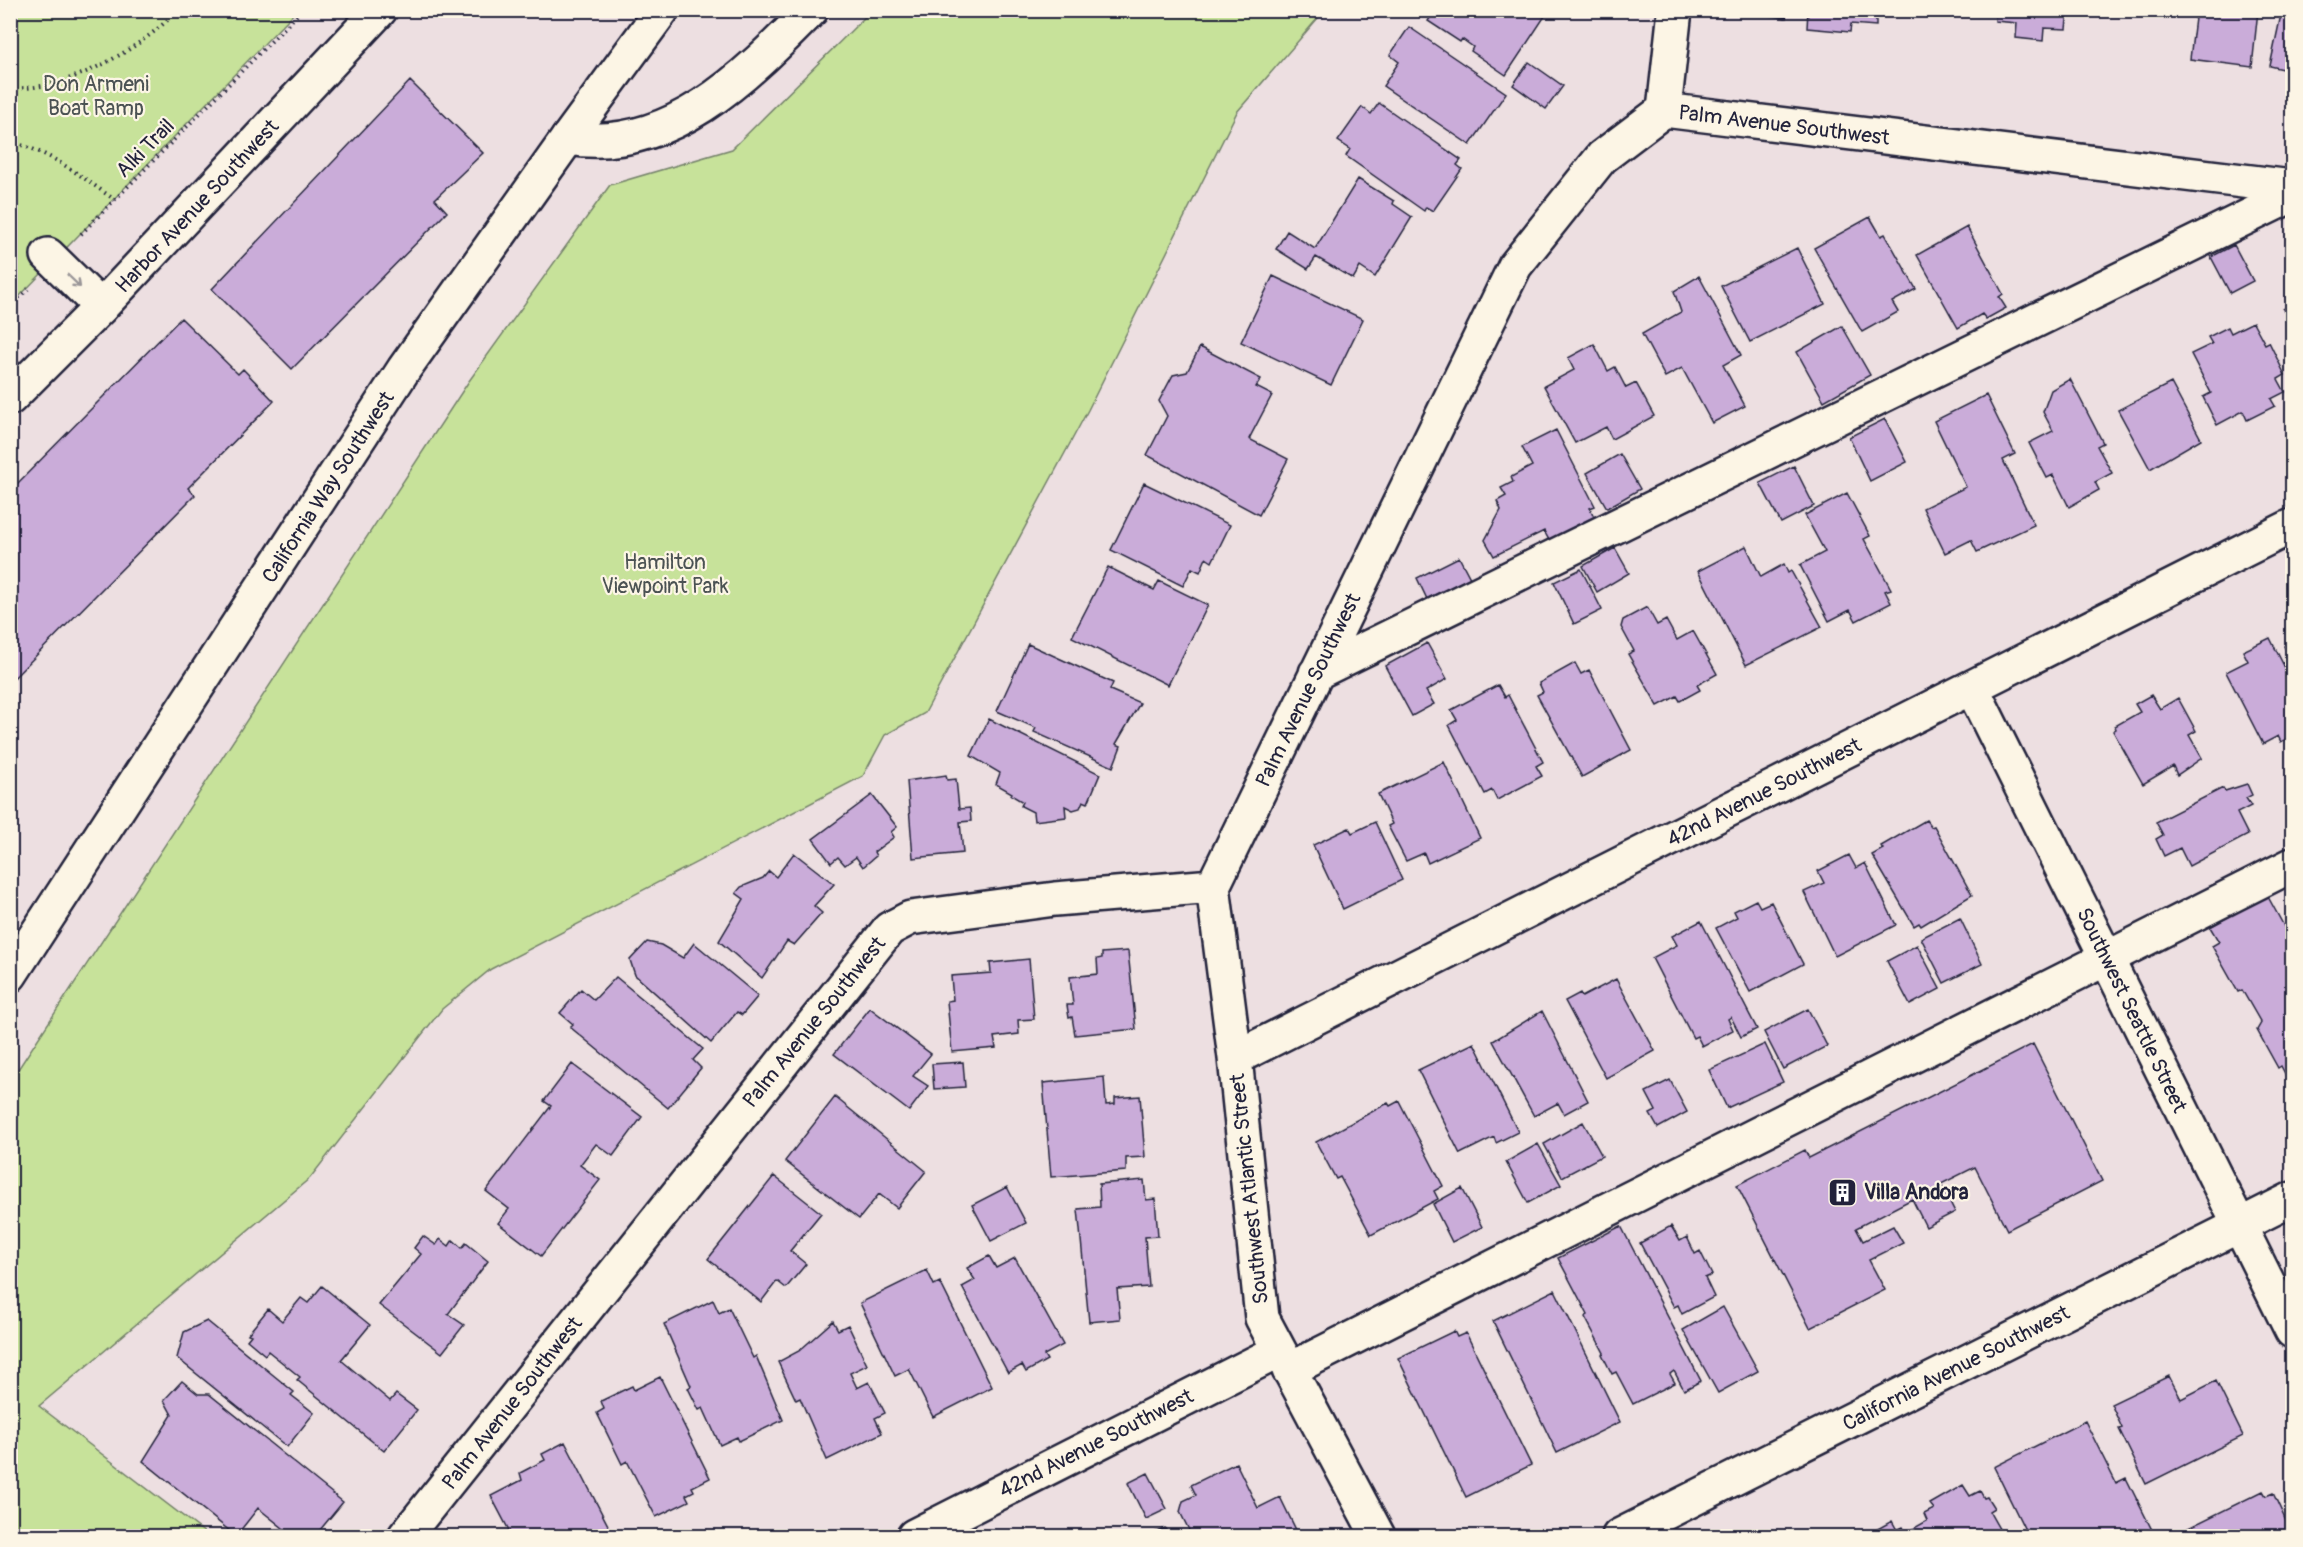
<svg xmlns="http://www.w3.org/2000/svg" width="2303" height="1547" font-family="Pangolin,sans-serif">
<rect width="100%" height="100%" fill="#eddfe1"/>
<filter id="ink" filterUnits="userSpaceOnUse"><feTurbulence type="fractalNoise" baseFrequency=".0167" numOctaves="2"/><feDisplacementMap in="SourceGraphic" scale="12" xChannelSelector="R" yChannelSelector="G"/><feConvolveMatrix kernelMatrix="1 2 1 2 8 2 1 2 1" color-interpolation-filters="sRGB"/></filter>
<g filter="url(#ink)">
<!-- green -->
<path fill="#c7e29a" stroke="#74826a" stroke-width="1.5" d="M872,10L1324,11L1237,112L1088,410L925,713L885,735L863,776L491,969L442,1009L310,1178L39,1406L209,1536H11V1080L469,381L610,185L732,149Z
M11,11H296L11,305Z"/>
<!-- building -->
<path fill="#caacd9" stroke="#22223b" stroke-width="1.5" d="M1435,10H1536L1545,16L1506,75L1471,51L1473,47L1462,39L1460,42L1428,21Z
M1733,10H1787L1786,18Z
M1808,10H1885V14L1876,13V26L1851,24L1850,32L1807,28Z
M1996,10H2068L2066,29L2044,28L2043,41L2016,38L2017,23L1995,21Z
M2196,10H2258L2252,67L2190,59Z
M2282,10H2292V71L2270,66Z
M1409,27L1506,93L1470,145L1383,86L1399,62L1390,55Z
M1529,62L1563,86L1546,109L1513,85Z
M410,81L483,153L435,199L447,212L292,369L212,289Z
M1379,103L1461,160L1457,165L1462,169L1433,211L1426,207L1424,211L1346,156L1350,149L1338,141L1362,107L1371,114Z
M1358,179L1394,201L1393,204L1412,217L1375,277L1360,267L1353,279L1316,257L1308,269L1276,249L1287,231L1315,249Z
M1870,217L1881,236L1885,234L1916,289L1892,302L1898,312L1862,332L1814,248Z
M1967,227L2003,294L1999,297L2006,308L1986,319L1982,314L1958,328L1917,255Z
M2234,245L2253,281L2230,293L2211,257Z
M1797,248L1825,304L1750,342L1721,286Z
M1273,276L1363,319L1331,385L1241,342Z
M1699,276L1741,355L1723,365L1745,406L1712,423L1682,368L1665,377L1642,334L1681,312L1674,291Z
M2292,304V328L2283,309Z
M181,318L238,374L243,369L274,401L188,488L195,495L10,682V491Z
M2253,322L2265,344L2269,342L2285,375L2278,379L2285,392L2271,399L2275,406L2247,420L2243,411L2217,425L2203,397L2211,393L2191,354L2212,344L2208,337L2228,327L2231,333Z
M1842,326L1870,375L1824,401L1797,352Z
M1594,344L1608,371L1615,367L1626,388L1636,383L1654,416L1612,439L1606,427L1575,443L1544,386L1574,370L1568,358Z
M1200,347L1261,379L1256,387L1272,395L1249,439L1288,459L1259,515L1147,455L1167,416L1159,401L1173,375L1187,372Z
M2070,379L2103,443L2097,446L2112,473L2095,482L2099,490L2069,507L2053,475L2047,478L2029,443L2053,431L2043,412L2051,390Z
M2171,383L2201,439L2150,469L2118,410Z
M1986,395L2015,454L2003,460L2034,525L1977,552L1971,540L1945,553L1923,508L1966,487L1934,421Z
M1885,419L1907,462L1870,481L1849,437Z
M1556,430L1595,506L1590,508L1594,517L1549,540L1544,531L1494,556L1485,540L1501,510L1497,501L1506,496L1501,488L1513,482L1511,477L1532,466L1522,447Z
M1620,454L1640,489L1607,508L1587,473Z
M1794,466L1814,506L1781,523L1760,483Z
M1144,483L1230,525L1212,562L1206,558L1200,572L1192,568L1183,586L1111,550Z
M1847,493L1870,536L1864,539L1891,589L1885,591L1891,603L1856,621L1850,610L1829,621L1800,565L1825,552L1805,515Z
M1746,546L1761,577L1784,564L1788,573L1791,571L1822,627L1746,665L1698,571Z
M1615,548L1629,573L1597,592L1583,566Z
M1459,557L1470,578L1427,599L1417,578Z
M1108,567L1154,590L1159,581L1208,605L1168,685L1072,637Z
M1581,569L1602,610L1574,624L1554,582Z
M1647,607L1657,625L1666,620L1677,640L1693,631L1717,674L1697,685L1700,690L1680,701L1677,696L1658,706L1628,654L1634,651L1621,627L1623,620Z
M2270,638L2292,682V736L2281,742L2278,736L2263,744L2226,672L2248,661L2243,651Z
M2292,641V663L2284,646Z
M1427,643L1447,679L1426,691L1434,704L1412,716L1385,666Z
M1028,644L1113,683L1110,690L1140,703L1116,744L1121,746L1113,767L1034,732L1036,728L997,711Z
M1575,663L1581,674L1589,670L1631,750L1582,777L1537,695L1543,692L1539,683Z
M1498,685L1505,697L1508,695L1543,762L1536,766L1542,776L1497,800L1492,790L1485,794L1449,725L1457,720L1451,710Z
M2151,695L2160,709L2178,698L2196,731L2189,735L2202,758L2177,775L2173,766L2143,784L2113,731L2116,729L2115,726L2140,712L2135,704Z
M989,719L1100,774L1088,803L1083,801L1080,808L1073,810L1065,806L1066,817L1034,821L1033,812L1021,806L1023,802L1011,795L1012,793L996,784L1000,773L971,756Z
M1444,762L1480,838L1428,863L1424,853L1406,861L1388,826L1392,824L1378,794Z
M946,775L947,780L956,779L959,809L970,808L971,821L960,822L963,853L913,858L907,781Z
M2247,784L2252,795L2246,798L2251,806L2237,813L2248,835L2189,866L2180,848L2164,856L2156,839L2163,835L2156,822L2223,788L2225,791Z
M872,795L897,827L891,832L894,837L874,852L876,856L863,867L856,857L845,865L838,857L831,863L813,839Z
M1926,820L1931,827L1934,826L1972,895L1921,926L1919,923L1914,926L1872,855L1883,849L1881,846Z
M1375,822L1402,880L1343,909L1313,845L1349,828L1352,833Z
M794,853L834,884L814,906L822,913L794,945L787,941L762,978L719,941L744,899L736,893L741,887L763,878L769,871L776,877Z
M1849,855L1856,868L1865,863L1896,925L1835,956L1804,892L1824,883L1818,871Z
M2267,895L2292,941V1087L2281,1066L2278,1068L2257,1030L2261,1023L2242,990L2238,992L2212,946L2219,942L2210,927Z
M1756,900L1760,907L1771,902L1803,964L1750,992L1716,928L1737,917L1734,911Z
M1960,918L1982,964L1944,983L1921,938Z
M1701,921L1757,1029L1741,1037L1731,1017L1728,1019L1733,1030L1702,1046L1697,1036L1693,1038L1652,958L1677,945L1672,936Z
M647,942L661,945L683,958L694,943L758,996L742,1015L737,1012L711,1043L635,975L630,960Z
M1917,945L1940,989L1910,1005L1887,961Z
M1128,951L1136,1029L1075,1035L1072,1017L1069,1018L1067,1005H1073L1070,977L1098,974L1097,959L1102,958V953Z
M1029,959L1034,1019L1018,1020L1019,1034L994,1037L996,1048L952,1052L947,1001L953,1000L951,976L991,973L990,963Z
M616,977L703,1049L693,1060L701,1068L668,1108L570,1027L573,1024L560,1013L581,989L594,1000Z
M1616,979L1655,1051L1606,1078L1565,1001L1580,993L1582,997Z
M870,1008L931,1054L913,1076L928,1086L909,1111L834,1054Z
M1808,1009L1827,1046L1783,1069L1764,1032Z
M1542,1011L1588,1101L1564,1114L1558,1103L1534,1116L1493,1041Z
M1474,1043L1518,1132L1496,1143L1494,1137L1460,1154L1418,1070Z
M1765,1044L1783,1082L1727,1108L1709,1070Z
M2033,1044L2102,1181L2007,1230L1975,1167L1941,1184L1955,1212L1926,1227L1912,1199L1856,1228L1863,1241L1893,1226L1903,1243L1869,1260L1885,1290L1810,1328L1737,1185L1805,1150L1809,1158Z
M963,1062L965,1087L934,1089L932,1064Z
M572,1064L642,1117L613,1156L596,1144L580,1165L600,1180L541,1256L498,1223L509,1209L486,1191L551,1106L544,1101Z
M1104,1077L1106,1105L1115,1104V1098L1140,1096L1145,1157L1126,1158V1171L1051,1177L1043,1083Z
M1670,1080L1687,1112L1658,1128L1650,1114L1656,1111L1646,1092Z
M835,1097L926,1171L897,1208L879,1194L859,1219L785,1161Z
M1399,1101L1443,1186L1434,1191L1438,1199L1371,1235L1340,1177L1336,1179L1316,1142L1388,1103L1390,1106Z
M1583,1122L1602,1156L1562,1177L1544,1144Z
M1538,1144L1561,1185L1528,1203L1506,1162Z
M774,1176L821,1213L790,1251L806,1264L786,1288L777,1281L761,1302L708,1259Z
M1144,1180L1146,1200L1155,1199L1158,1236L1145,1237L1149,1287L1117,1289L1120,1319L1089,1322L1078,1209L1100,1207L1099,1184Z
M1007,1187L1026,1223L991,1241L972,1205Z
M1462,1188L1482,1227L1452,1242L1433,1204Z
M1621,1226L1701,1381L1684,1390L1674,1371L1670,1374L1675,1383L1633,1404L1616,1372L1612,1374L1602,1354L1604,1353L1585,1317L1588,1315L1558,1258Z
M1671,1226L1680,1241L1687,1237L1695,1254L1700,1251L1712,1275L1705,1278L1714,1297L1682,1314L1678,1305L1674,1307L1640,1243Z
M423,1236L436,1245L440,1239L449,1246L453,1240L462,1248L466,1243L488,1261L448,1314L464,1325L442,1353L379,1305L421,1254L414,1248Z
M989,1256L996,1268L1015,1258L1063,1345L1044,1355L1047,1360L1026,1372L1022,1365L1008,1373L962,1287L975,1280L967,1268Z
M927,1270L934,1285L940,1282L992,1387L933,1417L909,1369L895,1376L860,1303Z
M322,1286L370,1325L341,1360L390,1401L396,1394L417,1410L384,1451L297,1380L300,1377L268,1351L265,1355L247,1340L251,1335L248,1334L268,1309L282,1321L301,1298L308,1303Z
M1555,1290L1620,1422L1557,1453L1493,1321Z
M713,1300L719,1313L729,1308L753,1358L756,1356L783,1420L739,1441L737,1437L720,1445L703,1408L699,1410L688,1388L691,1386L664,1324Z
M1723,1307L1758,1371L1718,1393L1683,1330Z
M207,1321L294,1392L291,1395L314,1413L287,1447L177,1358L184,1332Z
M833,1321L838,1330L848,1325L867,1365L850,1373L857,1388L869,1382L885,1413L875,1418L882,1433L827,1460L800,1398L796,1400L778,1362L799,1351Z
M1454,1331L1457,1337L1466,1333L1531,1465L1466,1497L1398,1358Z
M2169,1376L2181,1399L2216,1381L2243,1436L2146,1484L2119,1429L2122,1428L2111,1404Z
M660,1377L710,1478L692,1487L694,1491L686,1495L689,1501L656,1517L627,1461L622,1464L597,1413L604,1409L601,1401L632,1386L634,1390Z
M182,1381L198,1394H209L343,1502L315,1536H293L258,1508L236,1536L143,1461L172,1415L164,1400Z
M2085,1421L2116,1483L2126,1478L2155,1536H2028L1994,1467Z
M565,1442L613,1535L551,1536L548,1530L536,1536H512L491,1496L522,1480L520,1473L545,1460L542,1454Z
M1236,1463L1258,1508L1280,1497L1299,1536H1192L1180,1512L1183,1501L1196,1495L1191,1485Z
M1148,1473L1167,1509L1146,1519L1128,1483Z
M1963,1485L1970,1496L1980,1491L1984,1498L1987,1497L1994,1508L1989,1511L2003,1536H1865L1892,1521L1897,1530L1903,1527L1906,1533L1927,1521L1924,1514L1934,1509L1930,1504Z
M2263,1491L2266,1496L2273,1493L2292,1534L2288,1536H2189L2186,1529Z
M1165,1528L1169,1536H1148Z"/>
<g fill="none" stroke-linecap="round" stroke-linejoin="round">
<defs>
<path id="minor" d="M1664,110L1675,10
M568,138C669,155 746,76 811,10
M48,255L101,307
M1316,673L2292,195
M1972,688L2292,1331
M1213,886L1515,266L1602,157L1664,110L2292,187
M1213,886L1235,1058L1262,1318L1378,1536
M1235,1058L2292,526
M1289,1370L2292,865
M405,1536L889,929L910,918L1055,899L1213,886
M914,1536L1279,1351"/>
<path id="major" d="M10,398L101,307L380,10
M10,975L404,369L568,138L662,10
M1619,1536L2292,1199"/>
</defs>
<!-- minor casing -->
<use href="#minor" stroke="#22223b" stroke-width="38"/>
<!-- major casing -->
<use href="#major" stroke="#22223b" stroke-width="38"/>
<!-- path -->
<path stroke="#22223b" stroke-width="4" stroke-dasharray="1.5 4.5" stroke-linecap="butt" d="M10,88C66,92 141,49 178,10
M10,142C50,151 82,177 115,200
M81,234L302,10
M10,306L28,289"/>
<!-- minor -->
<use href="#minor" stroke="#fcf5e5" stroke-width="33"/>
<!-- major -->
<use href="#major" stroke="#fcf5e5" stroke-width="33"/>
</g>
<!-- one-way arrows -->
<defs><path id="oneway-shaft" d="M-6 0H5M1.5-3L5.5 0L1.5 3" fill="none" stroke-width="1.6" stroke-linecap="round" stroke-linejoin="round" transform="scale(1.5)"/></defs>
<use stroke="#9a9698" href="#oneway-shaft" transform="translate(74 281) rotate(44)"/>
</g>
<!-- icons -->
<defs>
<symbol id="building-square" viewBox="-11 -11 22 22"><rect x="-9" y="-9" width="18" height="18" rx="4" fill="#22223b" stroke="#fcf5e5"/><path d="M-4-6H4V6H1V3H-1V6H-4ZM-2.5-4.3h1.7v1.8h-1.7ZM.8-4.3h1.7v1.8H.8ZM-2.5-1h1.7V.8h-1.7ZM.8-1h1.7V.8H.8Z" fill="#fff"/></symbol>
</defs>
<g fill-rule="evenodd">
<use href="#building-square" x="1826" y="1176" width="33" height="33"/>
</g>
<g text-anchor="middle" stroke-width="4.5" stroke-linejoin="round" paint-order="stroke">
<!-- park labels -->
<g font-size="21" fill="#4b5253" stroke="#fcf5e5">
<text x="96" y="91">Don Armeni<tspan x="96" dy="24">Boat Ramp</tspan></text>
<text x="665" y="569">Hamilton<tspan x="665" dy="24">Viewpoint Park</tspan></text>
</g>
<!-- street labels -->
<g font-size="21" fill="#22223b" stroke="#fcf5e5">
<text transform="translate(1784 125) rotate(7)" y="7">Palm Avenue Southwest</text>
<text transform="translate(145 148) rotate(-45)" y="7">Alki Trail</text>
<text transform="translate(197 206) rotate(-47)" y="7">Harbor Avenue Southwest</text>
<text transform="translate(328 487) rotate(-57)" y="7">California Way Southwest</text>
<text transform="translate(1308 690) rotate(-64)" y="7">Palm Avenue Southwest</text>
<text transform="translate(1764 792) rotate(-27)" y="7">42nd Avenue Southwest</text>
<text transform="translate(2132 1010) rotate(64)" y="7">Southwest Seattle Street</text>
<text transform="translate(814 1022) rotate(-51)" y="7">Palm Avenue Southwest</text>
<text transform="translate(1249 1189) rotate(-96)" y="7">Southwest Atlantic Street</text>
<text transform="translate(1956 1368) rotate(-27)" y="7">California Avenue Southwest</text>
<text transform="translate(512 1403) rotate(-52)" y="7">Palm Avenue Southwest</text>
<text transform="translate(1096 1443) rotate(-27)" y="7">42nd Avenue Southwest</text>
</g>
<!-- poi labels -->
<g font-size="21" font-weight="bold" fill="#22223b" stroke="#fcf5e5" text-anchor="start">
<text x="1864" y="1199">Villa Andora</text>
</g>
</g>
<!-- margin -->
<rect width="2303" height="1547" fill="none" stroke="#fcf5e5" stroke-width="36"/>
<rect x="18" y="18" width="2267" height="1511" fill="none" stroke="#22223b" stroke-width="2" filter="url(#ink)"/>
</svg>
